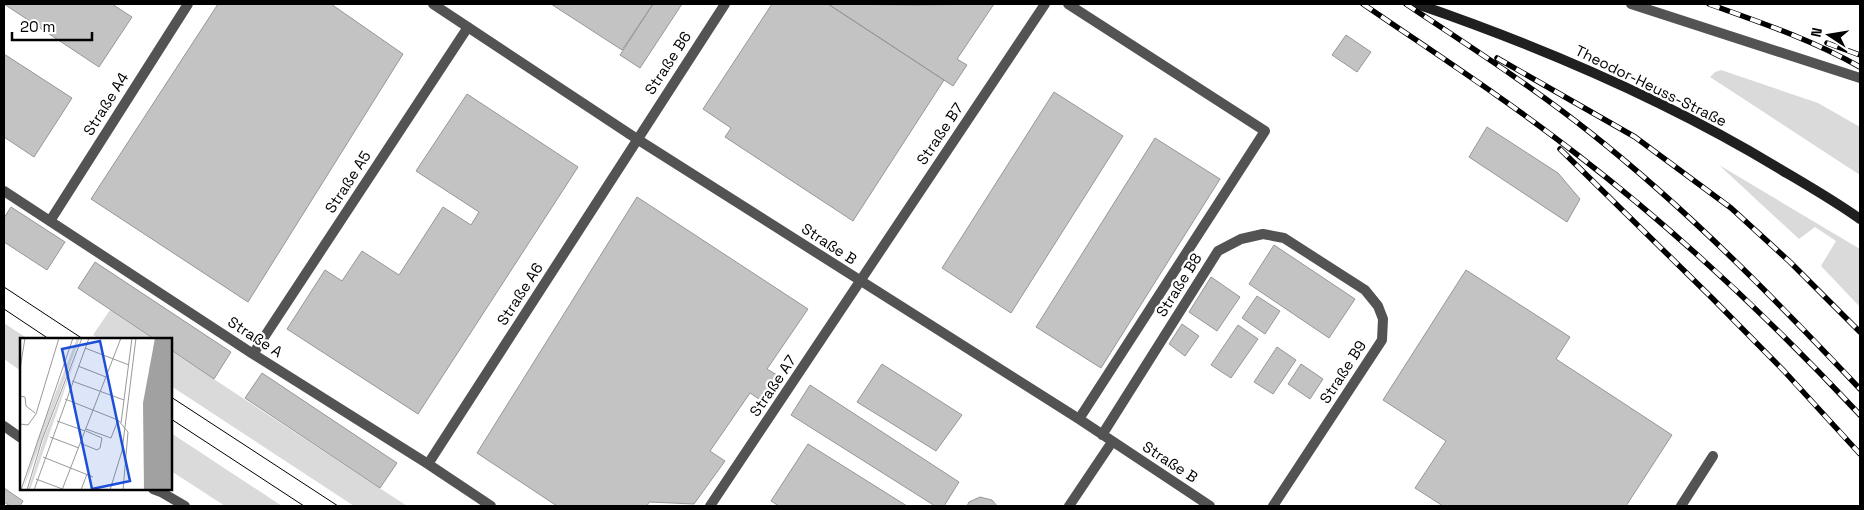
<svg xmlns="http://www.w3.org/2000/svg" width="1864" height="510" font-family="'Space Grotesk',sans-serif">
<rect width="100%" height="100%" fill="#fff"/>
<!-- green -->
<path fill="#dadada" d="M1721,70L1818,103L1860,127V175L1710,77L1715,72Z
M1719,165L1860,249V307L1821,266L1836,241L1815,227L1799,239Z
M110,310L153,339H99L93,335Z
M4,323L28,339H21V371L4,359Z
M171,351L407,506H354L171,386Z
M171,433L282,506H225L171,471Z"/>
<!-- building -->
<path fill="#c3c3c3" stroke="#979797" d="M4,4H112L132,17L99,67Z
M218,4H331L403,54L248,302L91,199Z
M551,4H653L622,50Z
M653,4H682L640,68L620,55Z
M772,4H828L944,80L853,221L725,137L731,128L703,109Z
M828,4L916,5L994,4L957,59L967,65L953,86Z
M1346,35L1371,52L1357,72L1332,55Z
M4,54L72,98L34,157L4,137Z
M1054,92L1123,136L1011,313L942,268Z
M467,94L578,167L418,414L287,329L325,270L342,281L362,251L399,275L443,207L471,225L479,212L416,171Z
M1487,127L1558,173L1580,199L1567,222L1469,157Z
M1155,138L1220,179L1101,368L1036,327Z
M637,197L808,309L767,369L782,378L765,403L750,393L710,451L725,461L694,504L649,502L647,506H557L477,453Z
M11,207L65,242L47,270L4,242V218Z
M1274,245L1355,299L1329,338L1249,284Z
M95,262L231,352L214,379L171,350V339H154L78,288Z
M1466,270L1570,337L1556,359L1672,435L1626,506H1443L1415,488L1446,441L1383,400Z
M1211,277L1240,297L1217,331L1189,312Z
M1257,296L1280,311L1265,334L1242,318Z
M1182,324L1199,336L1185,356L1169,344Z
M1238,325L1258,339L1231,378L1211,365Z
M1277,347L1296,360L1273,394L1254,382Z
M882,364L962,415L936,451L857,402Z
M1301,364L1323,379L1310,399L1288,384Z
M262,373L397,463L380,488L245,398Z
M810,385L959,482L944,506H935L791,415Z
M808,444L907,506H779L771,501Z
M4,488L23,501L20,506H10L4,502Z
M980,497L992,500L997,506H967L969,502Z"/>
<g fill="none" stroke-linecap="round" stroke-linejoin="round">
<!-- service -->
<path stroke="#535353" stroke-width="10" d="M433,4L637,139L1079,419L1210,506
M1068,4L1265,131L1079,419
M1631,4L1860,78
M4,191L253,354L428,464L491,506
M50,221L188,4
M253,354L468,27
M4,426L21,438
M1102,435L1218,251L1241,239L1263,234L1284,238L1365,290L1378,306L1383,319L1382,340L1273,506
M428,464L725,4
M153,489L161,492L185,506
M710,506L1045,4
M1069,506L1112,442
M1681,506L1713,456"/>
<!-- secondary -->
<path stroke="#202020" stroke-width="10" d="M1417,4C1542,47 1666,100 1780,169C1807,185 1835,201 1860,219"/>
<!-- tram -->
<path stroke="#000" stroke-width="1" d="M4,287L83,339
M4,309L49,339
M171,397L338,506
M171,419L304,506"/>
<defs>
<path id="rail" d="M1363,4C1436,54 1510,102 1579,156C1680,234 1773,322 1860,415
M1406,4C1469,46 1533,87 1592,134C1689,211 1776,300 1860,389
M1709,4C1762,23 1810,39 1860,67
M1827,43L1860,55
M1497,58L1635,137L1731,208L1790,262L1860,332
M1560,149L1711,297L1784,371L1860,454"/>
</defs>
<!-- rail casing -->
<use href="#rail" stroke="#000" stroke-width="5.5"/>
<!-- rail -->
<use href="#rail" stroke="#fff" stroke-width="4" stroke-dasharray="11" stroke-linecap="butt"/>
</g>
<g text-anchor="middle" stroke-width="4.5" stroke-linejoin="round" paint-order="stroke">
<!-- street labels -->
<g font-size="15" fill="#000" stroke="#fff">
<text transform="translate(668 63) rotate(-57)" y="5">Straße B6</text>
<text transform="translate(1651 86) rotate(26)" y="5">Theodor-Heuss-Straße</text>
<text transform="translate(106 104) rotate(-58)" y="5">Straße A4</text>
<text transform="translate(940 134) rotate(-56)" y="5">Straße B7</text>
<text transform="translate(348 182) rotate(-57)" y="5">Straße A5</text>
<text transform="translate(829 244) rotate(33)" y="5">Straße B</text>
<text transform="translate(1179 285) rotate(-58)" y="5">Straße B8</text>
<text transform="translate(520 294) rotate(-57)" y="5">Straße A6</text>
<text transform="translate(255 337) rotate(33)" y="5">Straße A</text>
<text transform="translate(1343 372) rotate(-57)" y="5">Straße B9</text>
<text transform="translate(773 386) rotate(-56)" y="5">Straße A7</text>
<text transform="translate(1170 462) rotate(33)" y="5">Straße B</text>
</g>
</g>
<!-- overview -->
<g transform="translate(20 338)">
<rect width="152" height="152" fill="#fff"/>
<path d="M57,0H60L3,152L18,100ZM57,16L10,152H8L24,100Z" fill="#dadada"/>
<path d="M135,0H152V152H124L123,65Z" fill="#a1a1a1"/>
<path fill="none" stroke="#999" stroke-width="1" d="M65,10L109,27M58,28L86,39M0,31L5,0M52,43L104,62M0,58L5,59L6,68L15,75M45,61L98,82L108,94L103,152M37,83L65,93M101,85L112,0M0,86L8,87L16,76L39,0M66,91L91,100L98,82M30,99L59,110M60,105L77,112L80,110L82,100L66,93M23,119L73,139M16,141L45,152M1,152L53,0M7,152L22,102L62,0M14,152L69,0M42,152L101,0M61,152L67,136M90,152L102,113L116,0"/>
<path fill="#1d4ed8" fill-opacity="0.15" stroke="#1d4ed8" stroke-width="2.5" d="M80,3L110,143L72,151L42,11Z"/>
<rect width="152" height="152" fill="none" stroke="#000" stroke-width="2.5"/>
</g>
<!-- border -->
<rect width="1864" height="510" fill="none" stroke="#000000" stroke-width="10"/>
<!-- north arrow -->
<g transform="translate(1829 35) rotate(282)" stroke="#ffffff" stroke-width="4" paint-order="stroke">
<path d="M0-4L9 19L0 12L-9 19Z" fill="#000000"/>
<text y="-8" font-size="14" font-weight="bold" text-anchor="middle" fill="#000000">N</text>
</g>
<!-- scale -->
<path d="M12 32v8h80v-8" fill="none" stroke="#000000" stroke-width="2.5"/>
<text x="20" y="32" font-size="15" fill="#000000" stroke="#ffffff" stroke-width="4" paint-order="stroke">20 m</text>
</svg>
